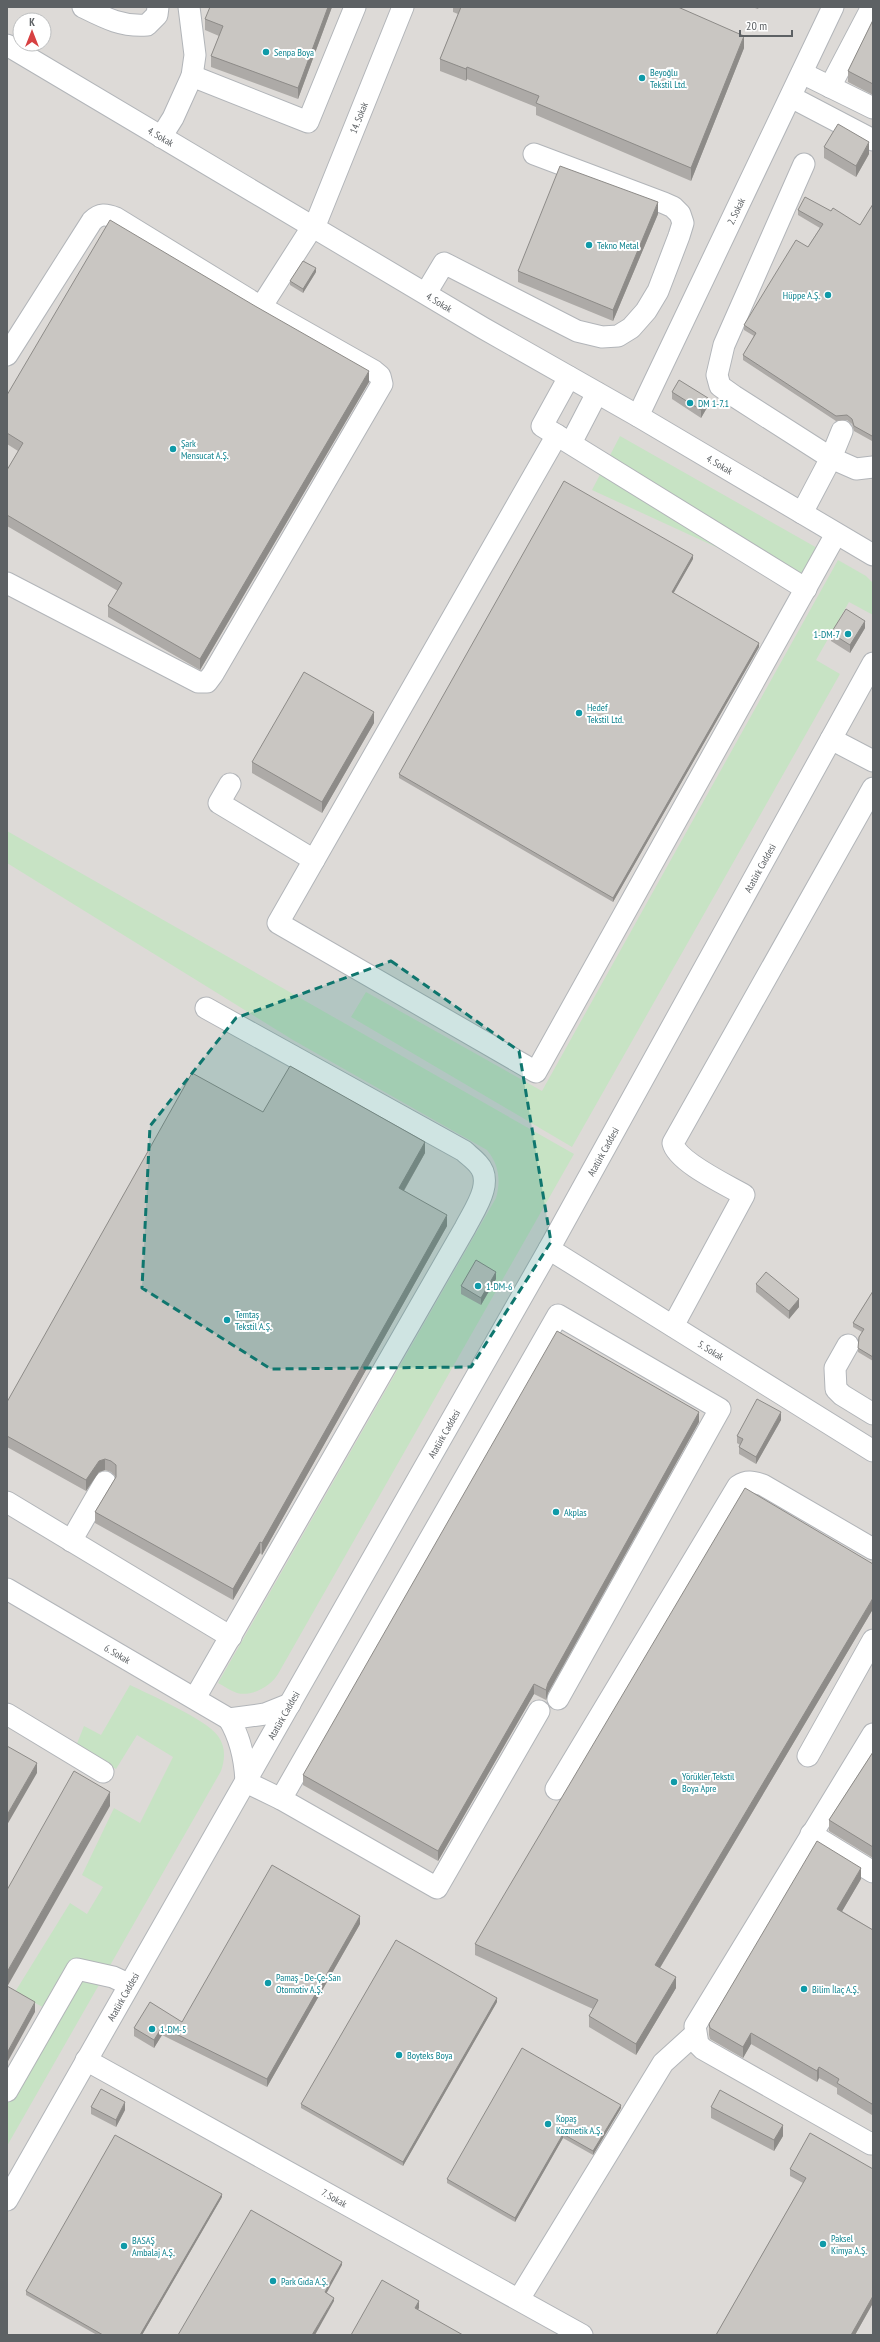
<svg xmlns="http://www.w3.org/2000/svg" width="880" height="2342" font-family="'PT Sans Narrow',sans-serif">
<rect width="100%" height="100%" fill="#eeebe5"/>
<!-- industrial -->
<path fill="#dddad7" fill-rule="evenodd" d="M7,7H873V2335H7ZM20,20H44V44H20Z"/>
<!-- green -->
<path fill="#c7e3c4" d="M620,436L819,549L799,585L592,490Z
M838,560L866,576L873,583V615L849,602L816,660L840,674L572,1147L351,1017L366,992L542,1091Z
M7,831L574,1154L278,1674C271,1686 252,1697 237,1693C231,1691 224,1686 218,1683L496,1198C501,1180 499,1165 487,1150L293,1040L7,863Z
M130,1685C150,1695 206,1719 218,1736C226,1747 225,1759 221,1771L7,2146V2089L50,2011L15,1992L70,1903L87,1914L103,1887L82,1875L114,1808L140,1823L173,1757L137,1735L116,1769L76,1746L84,1726L101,1735Z"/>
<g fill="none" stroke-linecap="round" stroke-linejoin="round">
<defs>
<g id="minor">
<path d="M83,7C105,18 122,27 147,25L157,15L158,7"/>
<path d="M189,7L195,55L192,76"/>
<path id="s1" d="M7,45L483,328L638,416L873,555"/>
<path d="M802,73L873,108"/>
<path d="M830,87L872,7"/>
<path d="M791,97L873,140"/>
<path d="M161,137L173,118L192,76L308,122L355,7"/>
<path d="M804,164L724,345L717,375L720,386L734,396L831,458L842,431"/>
<path d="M426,293L444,263L577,331L602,337L618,336L631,328L646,311L658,291L679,236L683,223L680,214L673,207L664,203L534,154"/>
<path id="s2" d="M261,307L318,218L403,7"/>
<path d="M7,355L92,221C100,213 106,214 116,218L261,307L374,371L380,376L382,384L213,674L207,682H198L7,583"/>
<path d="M569,377L542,426L806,589"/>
<path id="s3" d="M638,416L833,7"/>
<path d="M557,435L278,923L536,1072L836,534"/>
<path d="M571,443L597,393"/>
<path d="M802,513L831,458L856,469L873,467"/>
<path d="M831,739L873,761"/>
<path d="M230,784L219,803L314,860"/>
<path id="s4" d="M549,1249L873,1451"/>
<path d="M673,1326L744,1195C727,1185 677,1162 673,1143L873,788"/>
<path d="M848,1345L835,1368L836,1389L842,1395L873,1414"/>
<path d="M7,1502L231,1637"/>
<path d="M71,1541L105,1482"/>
<path id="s5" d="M7,1589L229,1719"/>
<path d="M195,1698L465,1228C474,1210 495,1182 478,1164C474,1159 468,1155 464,1151L206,1008"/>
<path d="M290,1704L265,1714L229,1719C241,1739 245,1759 246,1782L281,1799L437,1888L539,1711"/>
<path d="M7,1714L103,1772"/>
<path d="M873,1734L695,2026L698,2044L703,2049L871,2144L873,2143"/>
<path d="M808,1756L873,1640"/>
<path d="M556,1789L738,1486C747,1480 753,1482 763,1485L873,1549"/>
<path d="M281,1799L558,1315L720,1409L558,1699"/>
<path d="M811,1834L873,1872"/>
<path id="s6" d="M86,2060L582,2335"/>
<path d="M7,2091L77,1969L113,1977L128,1984"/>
<path id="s7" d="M7,2200L549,1249L873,663"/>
<path d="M519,2299L663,2063L695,2034"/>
</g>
</defs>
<!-- minor casing -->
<use href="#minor" stroke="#b2b5b9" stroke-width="23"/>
<!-- minor -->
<use href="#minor" stroke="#fff" stroke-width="21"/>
</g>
<!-- wall -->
<path fill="#adaaa7" d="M332,7L298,99L211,67V56L219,36L205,30V19Z
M453,7H678L744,48L691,181L536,115V107L467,79L466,81L440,71V59L458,14L453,12Z
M752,7H759L758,9Z
M873,20V95L848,82V71Z
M824,147L869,154L856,177L824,158Z
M873,204V441H872L854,431L852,424L847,420L836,421L743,360V355L754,336L744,330V325L808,247L820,228L798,215V210L831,211L860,225Z
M658,214L613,321L518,282V271Z
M316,272L303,293L290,285V281Z
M369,382L200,670L108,617V606L118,591L7,526V470L18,451L7,444V395Z
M672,392L708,406L701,418L672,399Z
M693,559L673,593L759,647L613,902L399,778V774Z
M865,628L850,653L831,641V633Z
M374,723L322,813L252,773V762Z
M263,1112L425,1153L404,1191L447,1226L262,1555L260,1553L233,1600L95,1523V1512L116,1477L111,1472L105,1470L99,1472L86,1491L7,1447V1402Z
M496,1279L481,1305L461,1294V1286Z
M756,1284L799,1307L789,1319L756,1292Z
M873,1291V1361L858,1352V1348L862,1332L853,1327V1323Z
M781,1420L756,1464L739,1454V1447L740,1445L737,1443V1436Z
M699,1422L548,1693L546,1700L534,1694L438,1861L303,1785V1775Z
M873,1609L660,1968L676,1988L636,2055L589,2027V2016L593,2009L475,1955V1944Z
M873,1752V1858L829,1831V1820Z
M861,1879L842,1911L873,1930L872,2115L837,2094V2088L819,2078L817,2082L751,2044L743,2058L710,2039L709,2035V2024Z
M360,1924L267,2087L162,2035L154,2048L134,2036V2028L182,2022Z
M497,2002L403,2166L301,2108V2104Z
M91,2107L125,2110L116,2127L91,2114Z
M711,2107L783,2136L774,2151L711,2118Z
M621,2108L593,2155L563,2138L515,2222L447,2183V2179Z
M790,2169H873V2303L855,2335H716L803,2183L790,2176Z
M222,2197L142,2335H97L26,2295V2291Z"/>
<!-- shaded-wall -->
<path fill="#8d8b88" d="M328,7H332L298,99V88Z
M744,36V48L691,181V168Z
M467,67V79L466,81V69Z
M869,142V154L856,177V166Z
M658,202V214L613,321V310Z
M316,268V272L303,293V289Z
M369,371V382L200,670V659Z
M708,398V406L701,418V410Z
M693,555V559L672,596V592Z
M865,621V628L850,653V645Z
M759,643V647L613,902V898Z
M374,712V723L322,813V802Z
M425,1142V1153L399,1199V1188Z
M447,1215V1226L262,1555V1543Z
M496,1272V1279L481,1305V1298Z
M799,1299V1307L789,1319V1311Z
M699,1412V1422L548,1693L546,1700V1690L548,1683Z
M781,1412V1420L756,1464V1457Z
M105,1459V1470L99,1472L86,1491V1480L99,1461Z
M260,1542V1553L233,1600V1589Z
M873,1598V1609L655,1976V1965Z
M534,1684V1694L438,1861V1851Z
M37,1763V1773L7,1825V1815Z
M110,1792V1806L7,1987V1972Z
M861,1868V1879L837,1920V1909Z
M360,1916V1924L267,2087V2079Z
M676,1977V1988L636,2055V2044Z
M497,1998V2002L403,2166V2162Z
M35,2002V2012L7,2063V2053Z
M162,2027V2035L154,2048V2040Z
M751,2033V2044L743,2058V2047Z
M819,2067V2078L817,2082V2071Z
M125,2102V2110L116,2127V2120Z
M873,2102V2113L872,2115V2104Z
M621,2105V2108L593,2155V2151Z
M783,2125V2136L774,2151V2140Z
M563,2134V2138L515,2222V2218Z
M222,2194V2197L142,2335H140Z
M342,2262V2265L325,2296V2292Z
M873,2296V2303L855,2335H851Z
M334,2298V2301L315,2335H312Z
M419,2301V2308L415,2316V2308Z"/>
<!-- building -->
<path fill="#c9c6c2" stroke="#8d8b88" d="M210,7H328L298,88L211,56L223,26L205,19Z
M461,7H678L744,36L691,168L536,103L539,96L467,67L466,69L440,59Z
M873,20V84L848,71Z
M838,124L869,142L856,166L824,147Z
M560,166L658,202L613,310L518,271Z
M805,197L831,211L833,208L860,225L873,204V436H872L854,426L852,419L847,415L836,416L743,355L756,333L744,325L796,240L808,247L823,224L798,210Z
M110,220L255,306L369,371L200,659L108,606L122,583L7,515V470L23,443L7,433V395Z
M303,261L316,268L303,289L290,281Z
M679,380L708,398L701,410L672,392Z
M564,481L693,555L672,592L759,643L613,898L399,774Z
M846,609L865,621L850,645L831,633Z
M304,672L374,712L322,802L252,762Z
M290,1066L425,1142L399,1188L447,1215L262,1543L260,1542L233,1589L95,1512L116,1477V1465L111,1461L105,1459L99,1461L86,1480L7,1436V1402L192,1073L263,1112Z
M476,1260L496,1272L481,1298L461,1286Z
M766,1272L799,1299L789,1311L756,1284Z
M873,1291V1357L858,1348L859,1337L864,1329L853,1323Z
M557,1331L699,1412L548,1683L546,1690L534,1684L438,1851L303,1775Z
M757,1399L781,1412L756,1457L739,1447L743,1439L737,1436Z
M745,1488L873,1564V1598L655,1965L676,1977L636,2044L589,2016L598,2000L475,1944Z
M7,1746L37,1763L7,1815Z
M873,1752V1847L829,1820Z
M74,1771L110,1792L7,1972V1890Z
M817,1841L861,1868L837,1909L873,1930V2102L872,2104L837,2083L839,2079L819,2067L817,2071L751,2033L743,2047L710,2028L709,2024Z
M272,1865L360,1916L267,2079L162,2027L154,2040L134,2028L150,2002L182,2022Z
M396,1940L497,1998L403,2162L301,2104Z
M7,1986L35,2002L7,2053Z
M522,2048L621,2105L593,2151L563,2134L515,2218L447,2179Z
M101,2089L125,2102L116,2120L91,2107Z
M720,2090L783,2125L774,2140L711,2107Z
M810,2133L873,2169V2296L851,2335H716L806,2178L790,2169Z
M115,2135L222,2194L140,2335H103L26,2291Z
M251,2210L342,2262L325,2292L334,2298L312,2335H178Z
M382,2280L419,2301L415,2308L463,2335H351Z"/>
<!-- marked area -->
<path fill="#0f766e" fill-opacity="0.2" stroke="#0f766e" stroke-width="3" stroke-dasharray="8 5" stroke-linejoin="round" d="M391,961L519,1051L551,1242L471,1367L271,1369L142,1288L150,1126L236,1018Z"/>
<!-- markers -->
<g fill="#0f9aa8" stroke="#fff" stroke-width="1.5">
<circle cx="266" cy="52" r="4"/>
<circle cx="642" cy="78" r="4"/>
<circle cx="589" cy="245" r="4"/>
<circle cx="828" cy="295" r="4"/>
<circle cx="690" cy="403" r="4"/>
<circle cx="173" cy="449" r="4"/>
<circle cx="848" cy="634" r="4"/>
<circle cx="579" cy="713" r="4"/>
<circle cx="478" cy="1286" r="4"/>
<circle cx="227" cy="1320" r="4"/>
<circle cx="556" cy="1512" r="4"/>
<circle cx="674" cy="1782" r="4"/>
<circle cx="268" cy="1983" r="4"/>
<circle cx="804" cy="1989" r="4"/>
<circle cx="152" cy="2029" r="4"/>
<circle cx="399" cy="2055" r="4"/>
<circle cx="548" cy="2124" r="4"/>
<circle cx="823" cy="2244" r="4"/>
<circle cx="124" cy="2246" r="4"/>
<circle cx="273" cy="2281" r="4"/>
</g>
<g text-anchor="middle" stroke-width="4" stroke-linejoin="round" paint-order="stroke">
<!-- culture labels -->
<g font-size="10" fill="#0d838f" stroke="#fff" text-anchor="start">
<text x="274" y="56">Senpa Boya</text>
<text x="650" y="76">Beyoğlu<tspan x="650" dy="12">Tekstil Ltd.</tspan></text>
<text x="597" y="249">Tekno Metal</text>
<text x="820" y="299" text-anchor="end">Hüppe A.Ş.</text>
<text x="698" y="407">DM 1-7.1</text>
<text x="181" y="447">Şark<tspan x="181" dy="12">Mensucat A.Ş.</tspan></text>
<text x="840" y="638" text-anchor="end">1-DM-7</text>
<text x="587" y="711">Hedef<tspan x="587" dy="12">Tekstil Ltd.</tspan></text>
<text x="486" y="1290">1-DM-6</text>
<text x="235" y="1318">Temtaş<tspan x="235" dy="12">Tekstil A.Ş.</tspan></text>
<text x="564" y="1516">Akplas</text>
<text x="682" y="1780">Yörükler Tekstil<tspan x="682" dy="12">Boya Apre</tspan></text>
<text x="276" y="1981">Pamaş - De-Çe-San<tspan x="276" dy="12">Otomotiv A.Ş.</tspan></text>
<text x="812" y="1993">Bilim İlaç A.Ş.</text>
<text x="160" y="2033">1-DM-5</text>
<text x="407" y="2059">Boyteks Boya</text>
<text x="556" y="2122">Kopaş<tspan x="556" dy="12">Kozmetik A.Ş.</tspan></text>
<text x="831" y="2242">Paksel<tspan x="831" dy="12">Kimya A.Ş.</tspan></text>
<text x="132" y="2244">BASAŞ<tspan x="132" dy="12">Ambalaj A.Ş.</tspan></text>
<text x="281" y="2285">Park Gıda A.Ş.</text>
</g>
<!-- street labels -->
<g font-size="10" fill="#5d6164" stroke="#fff">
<text dy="4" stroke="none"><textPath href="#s2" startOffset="214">14. Sokak</textPath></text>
<text dy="4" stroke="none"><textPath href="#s1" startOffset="179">4. Sokak</textPath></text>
<text dy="4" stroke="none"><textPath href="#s3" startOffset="227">2. Sokak</textPath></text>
<text dy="4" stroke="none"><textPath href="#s1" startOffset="503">4. Sokak</textPath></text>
<text dy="4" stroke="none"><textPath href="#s1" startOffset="827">4. Sokak</textPath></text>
<text dy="4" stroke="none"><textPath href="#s7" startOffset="1530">Atatürk Caddesi</textPath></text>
<text dy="4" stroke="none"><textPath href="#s7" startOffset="1206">Atatürk Caddesi</textPath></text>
<text dy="4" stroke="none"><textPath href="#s4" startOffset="191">5. Sokak</textPath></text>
<text dy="4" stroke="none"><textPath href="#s7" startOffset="882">Atatürk Caddesi</textPath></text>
<text dy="4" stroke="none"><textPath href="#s5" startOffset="128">6. Sokak</textPath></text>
<text dy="4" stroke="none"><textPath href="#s7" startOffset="558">Atatürk Caddesi</textPath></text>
<text dy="4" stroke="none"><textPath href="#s7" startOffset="234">Atatürk Caddesi</textPath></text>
<text dy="4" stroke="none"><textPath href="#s6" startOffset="284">7. Sokak</textPath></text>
</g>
</g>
<!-- border -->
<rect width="880" height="2342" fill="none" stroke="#5d6164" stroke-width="16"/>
<!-- north arrow -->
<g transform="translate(32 32)"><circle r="19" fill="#ffffff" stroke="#bec0c1"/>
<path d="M0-3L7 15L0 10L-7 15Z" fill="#d74142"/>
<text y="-6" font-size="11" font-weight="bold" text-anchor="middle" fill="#5d6164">K</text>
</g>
<!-- scale -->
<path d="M740 30v6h52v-6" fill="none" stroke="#5d6164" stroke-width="2"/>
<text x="746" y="30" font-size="12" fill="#5d6164" stroke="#ffffff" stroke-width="3" paint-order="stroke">20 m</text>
</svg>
